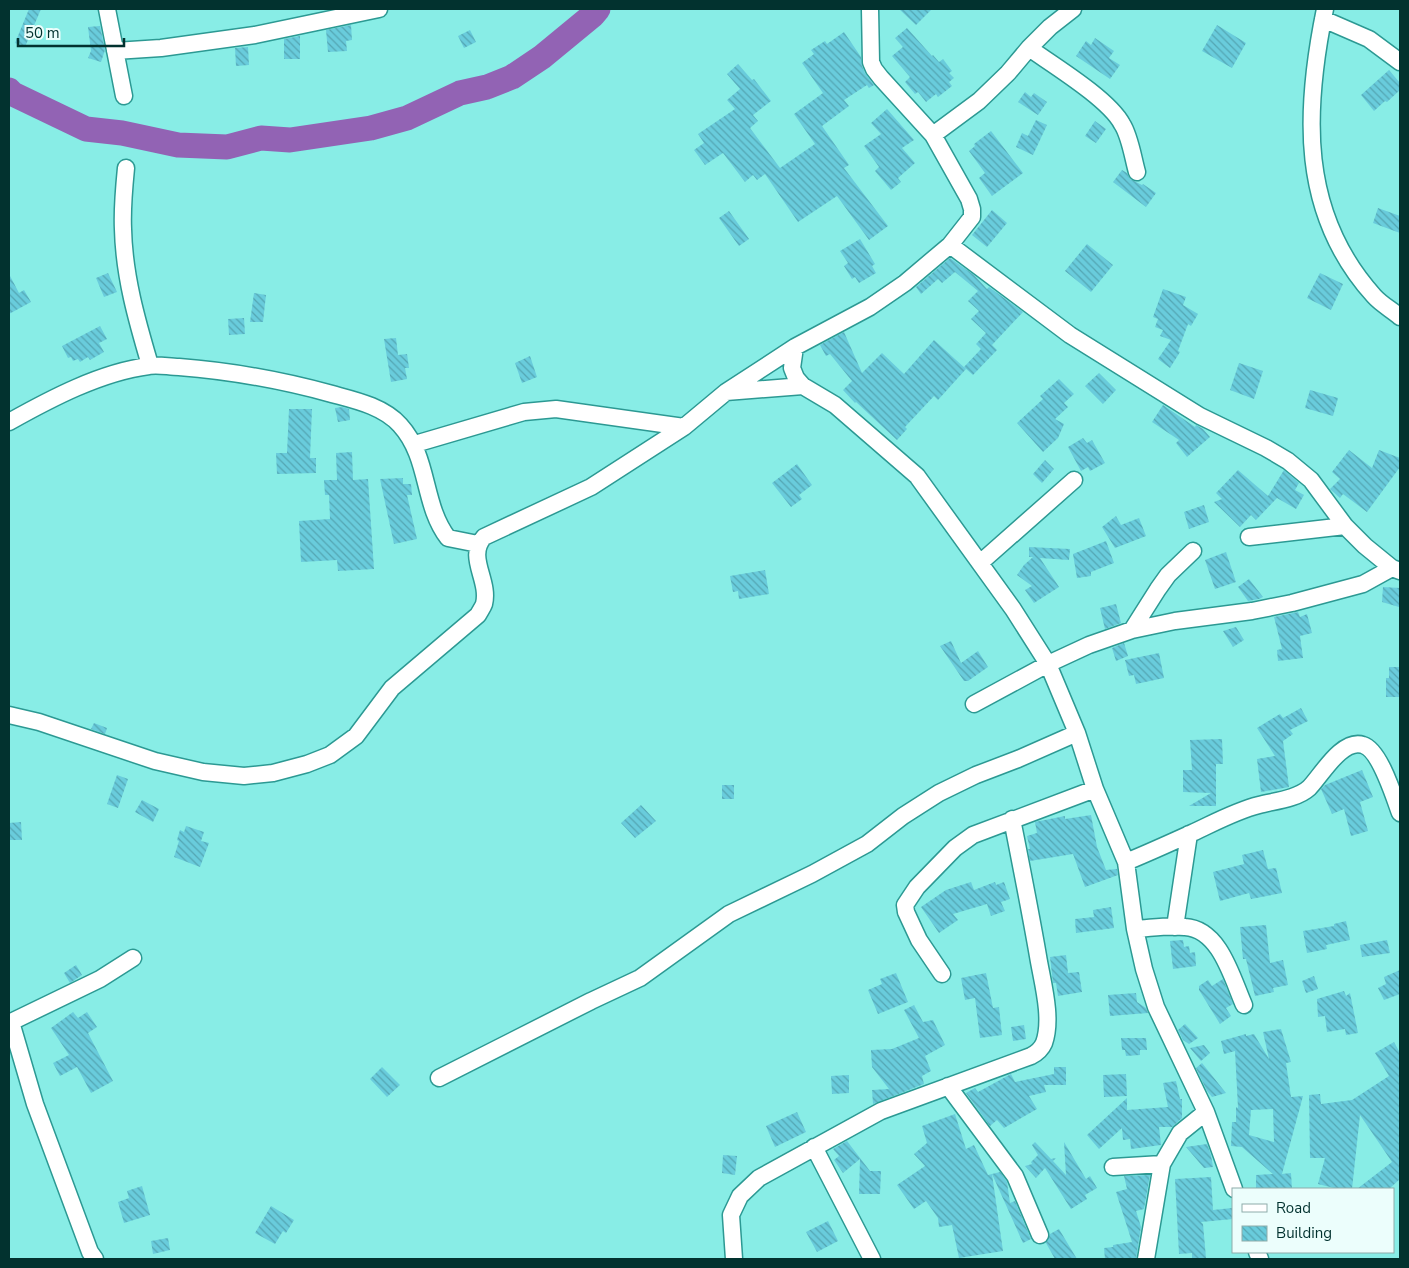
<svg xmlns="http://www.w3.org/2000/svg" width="1409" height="1268" font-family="'Nunito Sans',sans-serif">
<defs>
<pattern id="building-back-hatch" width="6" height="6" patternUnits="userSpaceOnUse" patternTransform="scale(1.25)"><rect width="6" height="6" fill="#69ccdc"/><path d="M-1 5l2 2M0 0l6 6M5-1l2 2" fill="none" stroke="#54a6b3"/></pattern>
</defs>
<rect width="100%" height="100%" fill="#88ede6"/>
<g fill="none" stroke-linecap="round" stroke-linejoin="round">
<!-- river -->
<path stroke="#9263b4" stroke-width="25" d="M9,90L13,94L86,129L122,133L178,145L227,147L261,138L290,140L371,128L407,118L460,93L487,87L512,77L542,57L593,15L598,9"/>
</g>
<!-- building -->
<path fill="url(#building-back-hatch)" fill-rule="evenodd" d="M29,9H41L25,47L15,43Z
M899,9H932L916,25Z
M351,25L352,40L346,41L347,51L328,52L326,30Z
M1217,25L1246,43L1232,68L1202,51Z
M100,26L105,50L101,62L88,58L91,51L88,27Z
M907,28L932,56L933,55L939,62L943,59L952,71L949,73L954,78L949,82L952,86L938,97L936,94L926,102L918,92L915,94L905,82L910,77L892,56L903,47L895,38Z
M470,30L476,42L464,48L458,36Z
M844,32L861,57L862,66L865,73L874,85L869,88L867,85L844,100L849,106L822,126L849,165L844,168L888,226L869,240L837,196L798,222L765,174L757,180L753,175L745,182L723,153L705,165L694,150L704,143L698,134L735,109L727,100L740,89L727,74L738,64L752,80L754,79L771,101L753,115L758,121L750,128L780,168L815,144L794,114L823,93L802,63L814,54L811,50L825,41L827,44Z
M300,36V59H284V39Z
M1095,38L1114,51L1109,58L1120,65L1110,79L1076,56L1086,41L1091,45Z
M248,47L249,65L236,66L235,48Z
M1389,70L1400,83V90L1387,102L1385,101L1374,111L1361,95Z
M1025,92L1031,97L1034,93L1047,102L1038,115L1018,102Z
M887,109L914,140L902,148L915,163L898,178L901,182L891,190L875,171L879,167L864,146L881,134L871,123Z
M1036,120L1047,125L1033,155L1016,147L1022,133L1028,136Z
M1095,121L1106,129L1096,143L1085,136Z
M991,131L1023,173L992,196L979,178L985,173L969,151L975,146L974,144Z
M1122,170L1127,173L1130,179L1142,185L1143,184L1156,193L1146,207L1113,182Z
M1378,208L1400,216V233L1373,223Z
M992,210L1007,223L987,247L972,235Z
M729,211L749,239L739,246L719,218Z
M860,239L875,264L872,266L876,273L859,283L855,277L852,279L844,266L848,263L840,251Z
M1087,244L1113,265L1091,292L1065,271Z
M950,258L974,275L987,289L989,287L1023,312L992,345L997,350L973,375L964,367L981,349L976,344L986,333L971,319L979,311L968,301L978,291L955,272L942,283L938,279L921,294L916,287Z
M108,273L117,292L104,297L96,278Z
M1320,273L1343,284L1331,310L1307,298Z
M9,274L19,293L24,290L31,302L9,314Z
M1163,289L1186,297L1183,305L1198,314L1191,326L1188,324L1178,351L1180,352L1170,368L1158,359L1171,340L1160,336L1163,330L1155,327L1158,319L1153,317Z
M254,293L266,295L263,322H250Z
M244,318L245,334L229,335L228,319Z
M100,326L107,339L99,343L104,352L90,360L88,357L80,362L78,359L73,361L71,357L68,358L62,346Z
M844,332L862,373L882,353L904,374L934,340L966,369L938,400L934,396L905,427L907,429L897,440L856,402L855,403L843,390L852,381L830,354L826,356L820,345Z
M396,338L398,355L407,354L409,368H405L407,379L391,382L384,339Z
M530,356L537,377L522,383L515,363Z
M1239,363L1263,371L1254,399L1230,390Z
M1099,373L1116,390L1103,404L1085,386Z
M1059,379L1074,394L1064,403L1068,407L1055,419L1064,424L1058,438L1043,452L1017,423L1043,399L1040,396Z
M1310,390L1338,398L1333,416L1305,408Z
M1163,405L1195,427L1196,425L1203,429L1210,437L1187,457L1176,443L1179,440L1152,422Z
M342,407L349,409L350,420L338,422L335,408Z
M289,409H312L310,458H316V473L277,474L276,453H287Z
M1083,438L1087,443L1092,440L1105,463L1090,471L1088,467L1081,471L1068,447Z
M1349,450L1372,468L1379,450L1400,458V467L1367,512L1343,494L1340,498L1330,489L1340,479L1332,472Z
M352,452L353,480L368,479L374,569L338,571L337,560L301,562L299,521L330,519L329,495H325L324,480H337L336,453Z
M1045,460L1054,469L1042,483L1033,474Z
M797,464L812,485L799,495L802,499L791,507L772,483Z
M1238,470L1268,496L1284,470L1299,483L1295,490L1304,495L1296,509L1277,498L1256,520L1251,515L1240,527L1214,502L1222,499L1216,493Z
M403,478V484H411L412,495H407L417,539L394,544L380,479Z
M1204,505L1209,522L1189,529L1184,512Z
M1116,516L1121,525L1139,518L1146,536L1115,548L1102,527Z
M1106,541L1114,563L1091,572V576L1077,578L1073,554Z
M1029,547L1070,549L1069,560L1040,558L1059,587L1034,603L1025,590L1032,586L1017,575L1024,565L1033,557H1029Z
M1226,552L1236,582L1215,589L1205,560Z
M765,570L769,594L739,599L738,591L733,592L730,576Z
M1249,579L1263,597L1259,599L1248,601L1238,587Z
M1383,587L1400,588L1399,607L1382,602Z
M1116,604L1121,623L1105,629L1100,608Z
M1298,612L1300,617L1307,614L1312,633L1300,636L1303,658L1278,661L1277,650L1282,649L1274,617Z
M1236,627L1244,640L1233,647L1223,631Z
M951,641L961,663L978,651L988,667L968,681H964L940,646Z
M1124,643L1128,656L1116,661L1112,648Z
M1159,653L1164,678L1136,684L1134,675L1129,676L1125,660Z
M1389,667H1400V697H1386V678H1389Z
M1301,708L1308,721L1290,730L1293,734L1283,741L1289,787L1261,792L1257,759L1275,756L1257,728L1280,714L1283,718Z
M94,723L107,728L105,734L91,729Z
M1222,739L1223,764H1216V806H1189L1211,793L1183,792V770H1192L1190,740Z
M1362,770L1373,797L1360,802L1368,831L1351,836L1344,809L1332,814L1321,789L1325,785Z
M117,775L128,779L118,808L107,804Z
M722,785H734V799H722Z
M142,800L159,809L153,822L135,812Z
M641,805L656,821L635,838L621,823Z
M1091,815L1097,847L1106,870L1117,869L1118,875L1085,887L1073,854L1030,861L1028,849H1030L1027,836L1037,833L1035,822L1065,816V819Z
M21,822L22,840H9V823Z
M186,826L204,832L201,841L209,843L200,867L174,857L179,841L177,840L180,830L184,832Z
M1263,850L1268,869L1276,868L1282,893L1251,899L1249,893L1220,901L1213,872L1244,864L1242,855Z
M971,882L974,890L995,882L996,885L1004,882L1010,899L1001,902L1005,911L991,916L987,904L953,914L958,920L939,933L921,907L946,890Z
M1111,907L1114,928L1076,933L1075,919L1094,917L1093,910Z
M1346,921L1350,940L1326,945L1327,949L1307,953L1303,931L1334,926V924Z
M1266,925L1270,963L1283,960L1288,985L1273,988L1274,992L1255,996L1246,959H1243L1240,927Z
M1183,940L1184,947L1189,946L1190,953L1195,952L1196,966L1173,969L1170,941Z
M1387,940L1390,953L1362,957L1360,945Z
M1066,955L1068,973L1079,972L1082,992L1058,996L1056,983H1053L1050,957Z
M76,965L82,975L70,983L64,973Z
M1400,970V994L1384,1000L1378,988L1386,984L1384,977Z
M896,973L908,1002L878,1014L868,990L882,984L880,979Z
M986,973L993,1008L999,1007L1002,1035L980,1038L975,998L965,1000L961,978Z
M1314,976L1318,989L1306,993L1302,981Z
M1223,979L1233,1004L1226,1008L1231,1016L1220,1024L1199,990V986L1208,980L1212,986Z
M1344,991L1346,996L1350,993L1358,1033L1346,1035L1345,1029L1327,1032L1325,1016L1318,1017L1317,999Z
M1136,993L1137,1002L1146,1008L1148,1013L1110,1016L1108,995Z
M914,1005L923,1022L933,1020L945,1045L925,1056L931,1071L922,1076L924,1084L873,1104L872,1090L889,1089L872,1067L871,1050L892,1049L919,1038L904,1010Z
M73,1012L78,1018L87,1012L97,1027L88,1033L113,1081L91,1093L77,1067L60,1076L53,1063L69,1055L51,1028Z
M1185,1024L1198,1038L1189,1044L1183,1040L1178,1030Z
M1024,1025L1026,1039L1013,1041L1011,1027Z
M1281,1029L1291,1062L1286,1063L1291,1097L1303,1096L1282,1174L1291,1173L1292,1189H1256V1175L1273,1174L1242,1147L1231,1146L1232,1122H1236V1107L1238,1108L1235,1051L1224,1054L1221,1041L1246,1034V1036L1254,1034L1269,1059L1263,1032ZM1273,1109L1274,1142L1249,1135L1251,1110Z
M1121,1038H1146L1147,1050H1140V1055L1126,1056L1125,1050H1122Z
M1394,1042L1400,1053V1179L1389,1189H1357L1392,1162L1360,1115L1352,1189H1338L1318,1184L1325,1158H1310L1309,1095L1320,1094L1321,1104L1352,1100L1389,1076L1375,1053Z
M1204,1045L1210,1053L1201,1061L1190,1048Z
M1202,1063L1226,1093L1212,1097L1207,1091L1196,1068Z
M382,1067L400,1085L387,1097L370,1079Z
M1054,1067H1066V1085H1044L1046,1092L1029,1096L1037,1109L1004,1128L997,1120L990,1126L966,1093L975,1088L978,1092L1011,1074L1015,1082L1054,1074Z
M1126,1074L1127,1096L1104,1097L1103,1075Z
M849,1075V1093L832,1094L831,1076Z
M1176,1081L1180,1099H1182V1118L1172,1127H1159L1161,1145L1131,1149L1130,1139L1123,1140L1122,1128L1099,1149L1087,1135L1127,1098V1110L1168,1107L1163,1083Z
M797,1112L806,1132L775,1147L766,1126Z
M955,1114L966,1149L974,1145L988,1175L992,1174L1003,1251L959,1258L952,1225L939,1227L938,1218L926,1201L914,1209L897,1185L925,1166L914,1154L927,1143L922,1126Z
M847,1141L870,1171H881L880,1194H859L860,1159L843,1173L834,1160L839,1156L833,1149Z
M1035,1142L1051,1159L1056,1158L1053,1161L1066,1175L1064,1142L1086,1179L1090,1176L1097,1188L1085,1195L1087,1199L1071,1209L1045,1168L1036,1178L1025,1166L1032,1164L1031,1162L1038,1155L1032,1145Z
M1207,1144L1211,1155L1213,1167L1204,1168L1186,1147Z
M723,1155L737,1156L735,1175L722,1173Z
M1000,1172L1007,1182L1010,1203L1015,1201L1031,1239L1023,1243L992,1174Z
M1150,1175L1144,1209L1136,1211L1141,1227L1136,1259H1105L1104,1248L1113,1247V1245L1132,1242L1116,1192L1127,1189L1124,1176Z
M1211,1177L1213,1210L1232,1208L1233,1219L1201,1222L1203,1224L1206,1258L1192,1259V1253L1179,1254L1175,1179Z
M142,1186L150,1215L124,1223L118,1202L129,1198L127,1191Z
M271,1206L294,1220L286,1233L283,1231L275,1244L255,1233Z
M828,1221L838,1241L817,1252L806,1232Z
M1059,1229L1077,1259H1055L1046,1243L1050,1234Z
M168,1238L170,1250L153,1254L151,1241Z"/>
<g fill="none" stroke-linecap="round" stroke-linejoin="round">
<defs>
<path id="minor" d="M107,9L124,96
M870,9L871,62L874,69L881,78L933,135L969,199L972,209V217L950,245L905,283L870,307L795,347L792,368L796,378L803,386L835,405L917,476L1013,609L1048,664L1077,733L1095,789L1126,862L1135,929L1144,969L1156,1007L1206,1112L1234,1189
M1325,9C1304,111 1299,213 1374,296C1381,304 1392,310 1400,317
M1323,19L1369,39L1400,62
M1029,48C1053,65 1109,99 1122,124C1130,136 1133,158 1137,172
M115,51L161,48L255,35L379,9
M933,135L979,101L1008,73L1029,48L1050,27L1073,9
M126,168C124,188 122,209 123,229C124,276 137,321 150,365
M950,245L1070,335L1200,416L1266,448L1288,461L1311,480L1345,526L1365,546L1392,568L1400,571
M726,392L803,386
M9,422C50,399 101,372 149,366C158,364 169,367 179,367C231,371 281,380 332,394C354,400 383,406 400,425C430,458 422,504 448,538L478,544
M415,444L524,412L556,409L684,427
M1249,537L1345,526
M980,563L1074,480
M1132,630L1158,589L1168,575L1193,551
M974,704L1048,664L1089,645L1132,630L1175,621L1252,611L1292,603L1363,584L1392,568
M9,715L39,722L155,761L203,772L244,776L273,773L307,764L330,755L356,736L392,688L478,615C480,611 483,607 484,604C490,580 466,557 484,537L591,487L684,427L726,392L795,347
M1126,862C1148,853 1170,843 1192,833C1214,823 1235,811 1259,805C1274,801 1297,799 1309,788C1321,776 1342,738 1363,745C1380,750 1394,797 1400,813
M1175,927L1189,834
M1135,929C1152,928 1169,925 1185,927C1220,929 1232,978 1244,1005
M942,974L919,940L906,912L905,905L917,887L955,848L973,835L1095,789
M11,1022L35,1104L90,1252L95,1259
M9,1023L100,979L133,958
M439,1078L591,1001L640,978L729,914L812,874L867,844L903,816L939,793L976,775L1018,759L1077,733
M948,1086L1015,1176L1040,1235
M814,1147L872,1259
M1113,1167L1162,1164
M1257,1252L1260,1259
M734,1259L731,1215L740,1196L759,1178L881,1111L1031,1056C1037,1053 1041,1050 1044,1043C1053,1018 1042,981 1038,956C1030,910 1021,865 1012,819
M1146,1259L1162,1164L1180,1133L1206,1112"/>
</defs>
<!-- minor casing -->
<use href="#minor" stroke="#2c9993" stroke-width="19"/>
<!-- minor -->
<use href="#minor" stroke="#fff" stroke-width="16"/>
</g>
<!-- border -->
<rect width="1409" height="1268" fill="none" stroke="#02322f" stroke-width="20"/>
<!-- legend -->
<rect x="1232" y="1188" width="162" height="65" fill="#ecfefc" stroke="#8eacaa"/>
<rect x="1242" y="1204" width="25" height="8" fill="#ffffff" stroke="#8eacaa"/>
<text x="1276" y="1213" font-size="15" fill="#02322f">Road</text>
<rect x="1242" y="1226" width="25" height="15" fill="url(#building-back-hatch)" stroke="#8eacaa"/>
<text x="1276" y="1238" font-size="15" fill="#02322f">Building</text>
<!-- scale -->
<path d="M18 38v8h106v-8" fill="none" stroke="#02322f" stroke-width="2.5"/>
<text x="25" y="38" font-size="15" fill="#02322f" stroke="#ecfefc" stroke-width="4" paint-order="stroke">50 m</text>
</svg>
